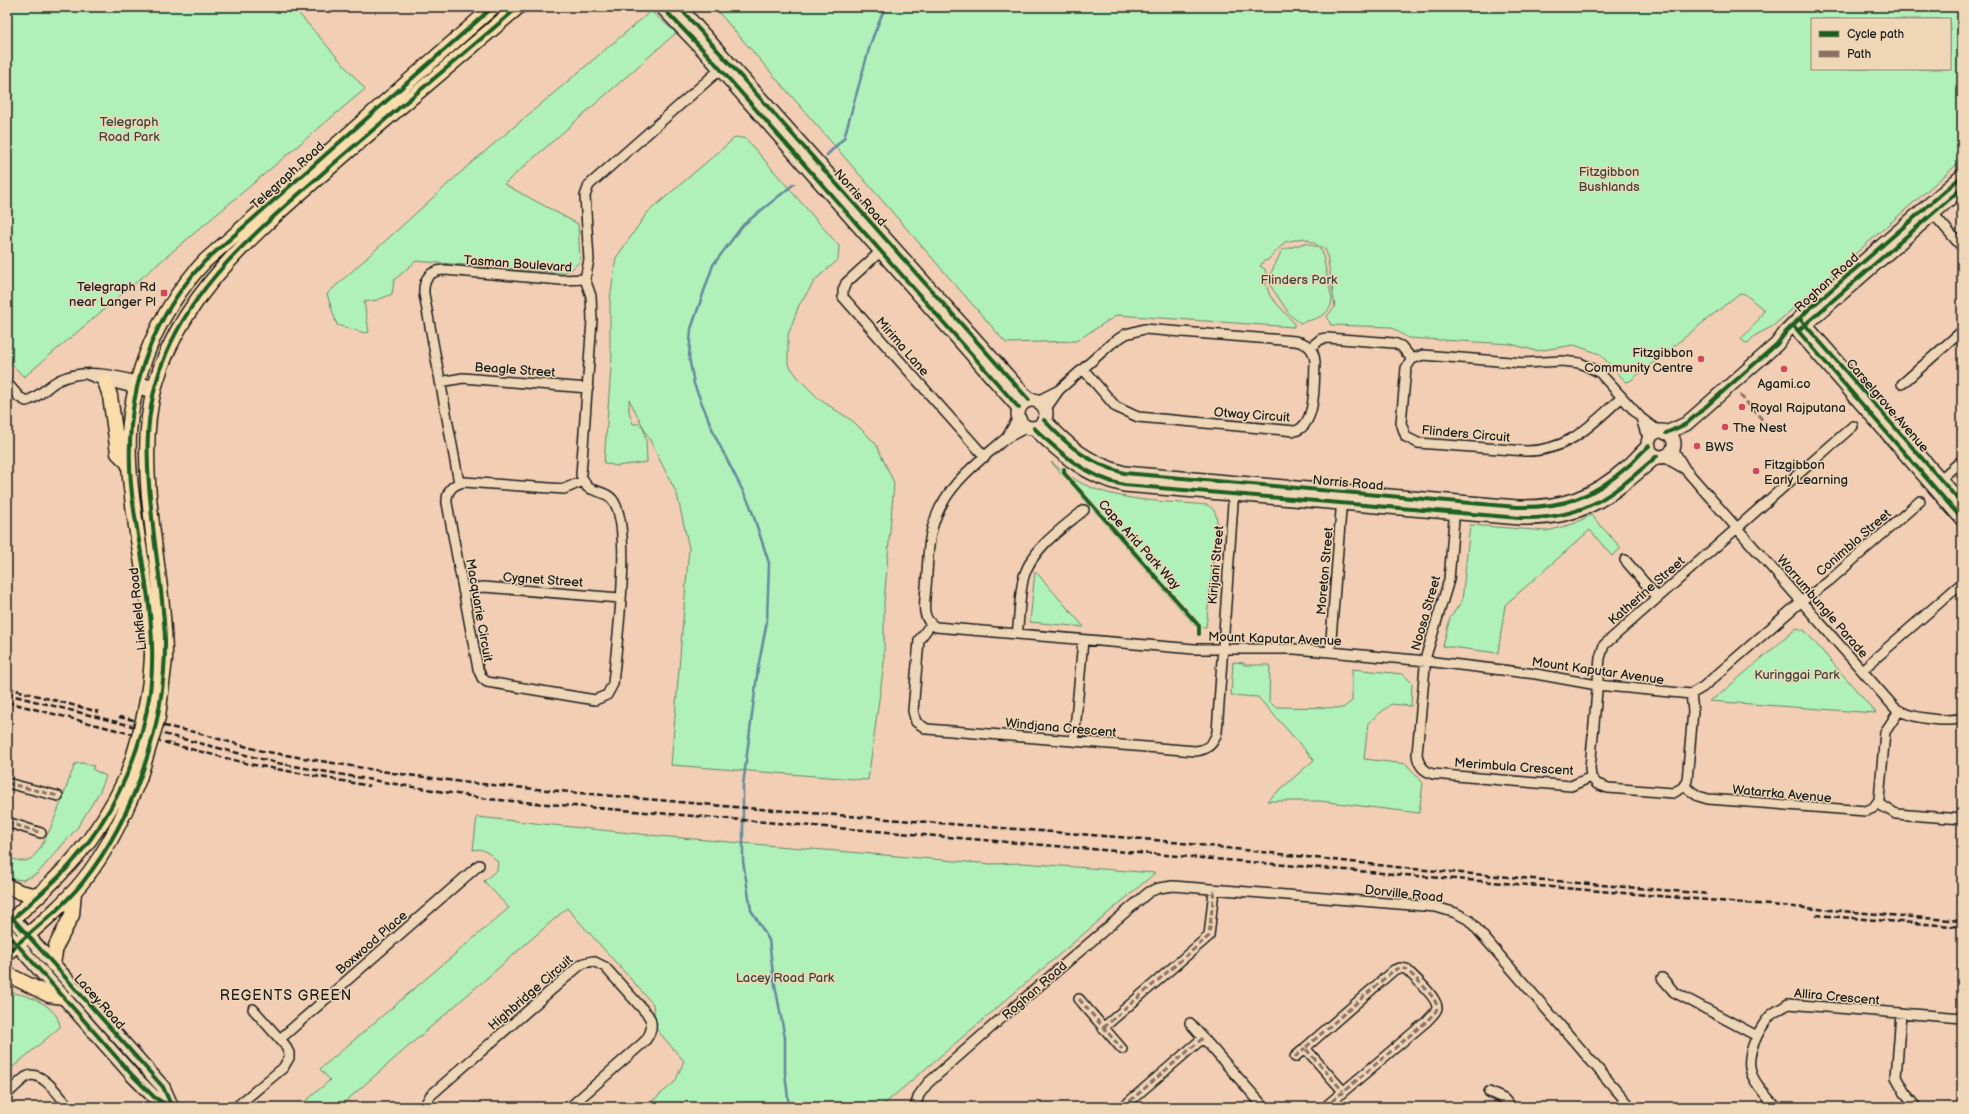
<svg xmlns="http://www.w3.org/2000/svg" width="1969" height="1114" font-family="'Balsamiq Sans',sans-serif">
<rect width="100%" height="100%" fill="#f1ceb4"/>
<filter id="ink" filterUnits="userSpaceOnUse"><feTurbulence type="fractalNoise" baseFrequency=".025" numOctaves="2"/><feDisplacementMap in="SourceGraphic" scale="8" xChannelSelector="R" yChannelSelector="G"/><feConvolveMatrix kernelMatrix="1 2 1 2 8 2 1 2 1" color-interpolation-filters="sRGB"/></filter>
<g filter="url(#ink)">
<!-- green -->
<path fill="#aff1b9" stroke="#66866a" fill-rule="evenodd" d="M7,7H293L365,89L24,377L7,359Z
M714,7H1962V160L1773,326L1754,336L1749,342L1746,343L1741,339L1757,322L1764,310L1745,294L1740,293L1630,381L1626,382L1600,354L1574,345L1536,351L1511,344L1408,338L1391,327L1331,325L1327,316L1335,307L1327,254L1325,249L1304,238L1285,242L1268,260L1264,261L1260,266L1265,269L1266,273V285L1270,296L1294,323V327L1117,315L1076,341L1006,343ZM1812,19H1950V69H1812Z
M651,11L676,33L504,184L578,224L580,261L572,269L563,273L416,261L394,280L392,294L377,300L364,302L369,332L365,333L337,325L327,294L470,164Z
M736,137L746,139L839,246L838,260L816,279L799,305L788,335V364L800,380L819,399L854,422L876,444L894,483L884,602V663L868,780L671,765L689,548L677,494L629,399V412L633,424H639L643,427L646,440L647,462L617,466L604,463L612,355L610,347V300L616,258L647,213Z
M1305,243L1317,247L1322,251L1332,300C1330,317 1314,319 1300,323L1290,315L1270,285V275L1282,250Z
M1051,462C1060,469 1070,477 1081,483C1120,502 1164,501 1207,505C1215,509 1216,513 1217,522L1206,627L1195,626Z
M1591,515L1621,548L1612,556L1590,530L1505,605L1498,653L1443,646L1450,618L1462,601L1470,525L1547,531L1573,524Z
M1035,571L1084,627L1030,622Z
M1797,628L1805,631L1876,713L1709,701L1719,695Z
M1233,662L1244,663V665H1270L1269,701L1275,707L1343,708L1352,701V669L1403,674L1412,683L1411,706L1391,704L1368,723L1364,759L1406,764L1423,783L1419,813L1320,801H1267L1314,760L1258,697L1231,695Z
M82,763L94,766L92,769L106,776L100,791L77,828L37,874L23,880L7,878V857C13,859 22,863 28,860C46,854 67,783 75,764Z
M477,817L658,836L991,864L1022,863L1155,873L883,1105L884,1107H645L675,1082L684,1061L657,1030L653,1004L567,908L339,1107H299L330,1080L320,1069L509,908L484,881L497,870L498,862C490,854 484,847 473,850Z
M7,992C27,994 58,1005 60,1027L7,1072Z"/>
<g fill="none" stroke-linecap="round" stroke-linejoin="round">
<!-- stream -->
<path stroke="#65899e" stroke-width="2.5" d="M827,155L844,138L871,42L885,7
M789,1107L785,1073V1038L773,974L769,940L751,910L743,861V785L758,668L767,621L769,563L750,505L716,438L694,384L689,357L691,329L713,265L743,225L794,184"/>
<defs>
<path id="street" d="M1930,210L1962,247
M881,251L846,283L843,290V297L985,457
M1311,347L1321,339L1327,338L1394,343L1401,346L1412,359
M86,374L105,381L153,393
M440,382L463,378L588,388
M7,383L19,397L26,401C39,398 47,386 59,380C90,366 124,378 155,386
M1902,384L1962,331
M1622,397C1592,424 1569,451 1526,451L1418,443L1406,437L1401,423L1406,368L1412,359L1423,355L1523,363L1562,361L1580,363L1599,372L1641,418L1660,432
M1037,401L1059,390
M1045,410L1059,390L1112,343L1126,334L1144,329L1295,341C1308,343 1314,349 1315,362C1314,380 1317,425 1295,431L1138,417L1116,407L1083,369
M1641,418L1645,431L1650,438
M1026,427C1020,432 1012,434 1005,439C975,464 942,489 932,529C927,547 928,568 926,587C925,602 920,619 936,627L1194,649H1295L1330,652L1426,661L1536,674L1597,685L1691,694L1703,687L1797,605L1829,581L1920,501
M1007,437L1018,418
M1673,449L1685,469L1894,707C1907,718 1946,723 1962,718
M1664,457L1685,469
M583,481L564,489L464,482C453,484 446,491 447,503L478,669L482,678L487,682L595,700L607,695L613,684C616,647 634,525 612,499C605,491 595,492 587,487L581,475L592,320L591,296L585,279
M459,483L424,294C423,279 430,270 445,270L561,280L585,279L589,260L585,196L589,185L724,66
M1936,483L1962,460
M1455,507L1449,580L1426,656L1417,754C1418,764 1423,771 1433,774L1571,786L1591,777L1597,784L1608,788L1673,793L1682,788L1687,781L1693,711L1691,694
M1625,560L1657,597
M463,590L483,587L620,598
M931,624L919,640L913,711L916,722L927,729L1195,751C1207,750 1214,744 1217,732L1234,489
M1017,634C1020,616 1019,594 1024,576C1033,547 1063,528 1084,510
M1330,652L1342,498
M1862,670L1962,583
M1074,741L1083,640
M1591,777L1590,768L1600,658L1604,645L1853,426
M7,783L58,796
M1684,786L1698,796L1708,799L1866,811L1873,808L1879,800L1885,732L1899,711
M1877,803L1896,814L1962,819
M7,822L41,833
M1662,978L1674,992L1757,1036
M1079,999L1122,1049
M1901,1014L1896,1077L1905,1093L1917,1107
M1190,1023L1264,1107
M1103,1028L1209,936L1214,890
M280,1039L479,865
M1295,1057L1305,1048
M1489,1092L1504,1099L1511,1107
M7,1094C13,1089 19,1082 26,1077C41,1068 60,1097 69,1107
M236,1107L283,1068L289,1058V1053L285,1045L253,1009
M424,1107L430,1096L579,966L584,963L593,961L605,967L648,1015C654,1024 651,1034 644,1042L570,1107
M915,1107L919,1095L928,1083L1004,1016L1149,892L1159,888L1173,886L1436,907L1456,913L1469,920L1631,1107
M1123,1107L1203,1038
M1325,1107L1427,1021C1430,1017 1436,1013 1437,1008C1438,998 1413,976 1406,969L1400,968L1394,970L1305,1048L1343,1091
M1776,1107C1768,1098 1757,1087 1752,1075C1744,1057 1758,1030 1770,1016C1775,1011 1783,1008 1788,1004L1962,1018"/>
<path id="secondary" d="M662,7L707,54L1019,408
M679,7L1029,400
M1800,319L1962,504
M1811,320L1962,188
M1793,325L1962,519
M1018 414a14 14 0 1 1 28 0a14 14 0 1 1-28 0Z
M1044,420C1070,448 1087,462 1124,473L1517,507C1563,508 1592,498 1627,467C1635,461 1641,452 1649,446
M1034,428C1061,454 1087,477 1124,485L1520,518C1584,520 1611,496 1657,456
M1648 444a13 13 0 1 1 26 0a13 13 0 1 1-26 0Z
M1666,433L1686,424L1777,344L1786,332L1807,311L1962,176
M13,919L163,1087L172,1107
M7,933L133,1076L154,1097L170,1107"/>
<path id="primary" d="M105,381L110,396L118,453L129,464
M152,656C151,591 132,528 129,463C125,389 154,315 205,261L493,7
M165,659C165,579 140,498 149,417C162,306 257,231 336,162C396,110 458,59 518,7
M7,886L20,892L39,896
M7,924C61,876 96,843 127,776
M7,953C33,930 61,908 83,881C108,850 124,815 139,779
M53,964L56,946L72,915L74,892
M7,974L49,995L63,997"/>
</defs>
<!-- street casing -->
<use href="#street" stroke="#1c1c1c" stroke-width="12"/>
<!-- secondary casing -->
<use href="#secondary" stroke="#1c1c1c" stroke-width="16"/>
<!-- primary casing -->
<use href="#primary" stroke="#1c1c1c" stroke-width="17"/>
<!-- street -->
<use href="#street" stroke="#efd6b7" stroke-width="9"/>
<!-- secondary -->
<use href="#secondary" stroke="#efd6b7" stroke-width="13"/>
<!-- primary -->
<use href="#primary" stroke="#fbddab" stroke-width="14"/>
<!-- rail -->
<path stroke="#1c1c1c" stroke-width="2.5" stroke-dasharray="6 3" stroke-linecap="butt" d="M8,688L99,712
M7,694L277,763L389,783L488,799L1962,921
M7,702L249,764L370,786
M119,717L194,732L262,751L393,773L470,783L735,807L1155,840L1414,869L1709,894
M1816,915L1962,927"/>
<defs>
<path id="primary-bridge" d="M127,776C141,736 150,698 152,656
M139,779L158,717L165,659"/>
</defs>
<!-- primary-bridge casing -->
<use href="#primary-bridge" stroke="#1c1c1c" stroke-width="17" stroke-linecap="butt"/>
<!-- primary-bridge -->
<use href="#primary-bridge" stroke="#fbddab" stroke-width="14"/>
<!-- quiet -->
<path stroke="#8d6e63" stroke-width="3" stroke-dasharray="6 3" stroke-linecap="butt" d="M1740,395L1768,426
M7,783L58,796
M7,822L41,833
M1079,999L1122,1049
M1103,1028L1209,936L1214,890
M1295,1057L1305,1048
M1123,1107L1203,1038
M1325,1107L1427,1021C1430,1017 1436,1013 1437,1008C1438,998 1413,976 1406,969L1400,968L1394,970L1305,1048L1343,1091"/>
<defs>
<path id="cycleway" d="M662,7L707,54L1019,408
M679,7L1029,400
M1800,319L1962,504
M1793,325L1962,519
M1800,329L1962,188
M1044,420C1070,448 1087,462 1124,473L1517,507C1563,508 1592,498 1627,467C1635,461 1641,452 1649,446
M1034,428C1061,454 1087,477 1124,485L1520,518C1584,520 1611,496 1657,456
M1666,433L1686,424L1777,344L1786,332L1807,311L1962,176
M1064,469V473L1199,626V634
M7,912L163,1087L172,1107
M7,924C28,905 50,887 69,866C112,818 141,756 150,692C158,631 143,570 134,510C120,416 139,332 205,261L493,7
M7,933L133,1076L154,1097L170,1107
M7,953C33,930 61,909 83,882C135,816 166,723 165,639C164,605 158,570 154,536C147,470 140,417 166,354C197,279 265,224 324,172C388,116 454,63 518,7"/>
</defs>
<!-- cycleway casing -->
<use href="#cycleway" stroke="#efd6b7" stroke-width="6"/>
<!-- cycleway -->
<use href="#cycleway" stroke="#1b5e20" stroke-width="4"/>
</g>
</g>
<!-- markers -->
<g fill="#d1495b" stroke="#efd6b7" stroke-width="1.5">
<rect x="160" y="289" width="8" height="8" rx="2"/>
<circle cx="1701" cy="359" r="4"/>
<circle cx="1784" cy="369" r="4"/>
<circle cx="1742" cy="407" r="4"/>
<circle cx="1725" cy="427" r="4"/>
<circle cx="1697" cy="446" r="4"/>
<circle cx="1756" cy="471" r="4"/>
</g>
<g text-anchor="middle" stroke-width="3" stroke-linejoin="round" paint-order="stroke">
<!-- park labels -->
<g font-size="13" fill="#39473b" stroke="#efd6b7">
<text x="129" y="126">Telegraph<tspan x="129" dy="15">Road Park</tspan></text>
<text x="1609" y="176">Fitzgibbon<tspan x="1609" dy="15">Bushlands</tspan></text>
<text x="1299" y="284">Flinders Park</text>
<text x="1797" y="679">Kuringgai Park</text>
<text x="785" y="982">Lacey Road Park</text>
</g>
<!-- street labels -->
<g font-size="13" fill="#1c1c1c" stroke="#efd6b7">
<text transform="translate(287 175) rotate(-42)" y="5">Telegraph Road</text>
<text transform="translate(861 197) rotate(48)" y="5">Norris Road</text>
<text transform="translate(518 263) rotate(4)" y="5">Tasman Boulevard</text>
<text transform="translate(1826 282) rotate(-42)" y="5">Roghan Road</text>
<text transform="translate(903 346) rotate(49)" y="5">Mirima Lane</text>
<text transform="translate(515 369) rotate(4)" y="5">Beagle Street</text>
<text transform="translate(1888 405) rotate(49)" y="5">Carselgrove Avenue</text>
<text transform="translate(1252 414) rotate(4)" y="5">Otway Circuit</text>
<text transform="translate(1466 433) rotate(5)" y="5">Flinders Circuit</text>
<text transform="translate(1348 482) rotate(5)" y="5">Norris Road</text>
<text transform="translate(1853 542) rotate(-41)" y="5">Conimbla Street</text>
<text transform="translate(1140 544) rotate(48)" y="5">Cape Arid Park Way</text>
<text transform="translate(1215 565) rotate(-85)" y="5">Kirijani Street</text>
<text transform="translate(1324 571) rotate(-85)" y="5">Moreton Street</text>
<text transform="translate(543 579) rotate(4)" y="5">Cygnet Street</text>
<text transform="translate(1646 590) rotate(-41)" y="5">Katherine Street</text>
<text transform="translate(1823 606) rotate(49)" y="5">Warrumbungle Parade</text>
<text transform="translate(137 609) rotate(-96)" y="5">Linkfield Road</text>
<text transform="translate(480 610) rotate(80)" y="5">Macquarie Circuit</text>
<text transform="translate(1425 613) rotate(-74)" y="5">Noosa Street</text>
<text transform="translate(1275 638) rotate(2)" y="5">Mount Kaputar Avenue</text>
<text transform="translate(1598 670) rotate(8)" y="5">Mount Kaputar Avenue</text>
<text transform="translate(1061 727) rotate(5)" y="5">Windjana Crescent</text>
<text transform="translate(1514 766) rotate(4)" y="5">Merimbula Crescent</text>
<text transform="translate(1782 793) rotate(5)" y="5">Watarrka Avenue</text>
<text transform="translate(1404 893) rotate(6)" y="5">Dorville Road</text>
<text transform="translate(371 942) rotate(-41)" y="5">Boxwood Place</text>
<text transform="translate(1034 990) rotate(-41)" y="5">Roghan Road</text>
<text transform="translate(530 992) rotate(-41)" y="5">Highbridge Circuit</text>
<text transform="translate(1837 996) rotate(5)" y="5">Allira Crescent</text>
<text transform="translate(100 1001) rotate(48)" y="5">Lacey Road</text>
</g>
<!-- poi labels -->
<g font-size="13" fill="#1c1c1c" stroke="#efd6b7" text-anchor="start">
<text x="156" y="291" text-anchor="end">Telegraph Rd<tspan x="156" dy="15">near Langer Pl</tspan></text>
<text x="1693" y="357" text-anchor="end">Fitzgibbon<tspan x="1693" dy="15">Community Centre</tspan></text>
<text x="1784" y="388" text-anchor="middle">Agami.co</text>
<text x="1750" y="412">Royal Rajputana</text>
<text x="1733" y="432">The Nest</text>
<text x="1705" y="451">BWS</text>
<text x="1764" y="469">Fitzgibbon<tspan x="1764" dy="15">Early Learning</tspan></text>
</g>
<!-- neighbourhood labels -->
<g font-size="14" letter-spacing="1" fill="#1c1c1c" stroke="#efd6b7">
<text x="286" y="1000">REGENTS GREEN</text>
</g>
</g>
<!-- margin -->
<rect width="1969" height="1114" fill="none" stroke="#efd6b7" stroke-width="24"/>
<rect x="12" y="12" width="1945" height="1090" fill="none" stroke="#1c1c1c" stroke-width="1.5" filter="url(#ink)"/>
<!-- legend -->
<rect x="1811" y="18" width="140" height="52" fill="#efd6b7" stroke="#9b8c79"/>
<rect x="1819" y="31" width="20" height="6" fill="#1b5e20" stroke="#9b8c79"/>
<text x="1847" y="38" font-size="12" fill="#1c1c1c">Cycle path</text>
<rect x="1819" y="51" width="20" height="6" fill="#8d6e63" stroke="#9b8c79"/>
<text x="1847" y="58" font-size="12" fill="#1c1c1c">Path</text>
</svg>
